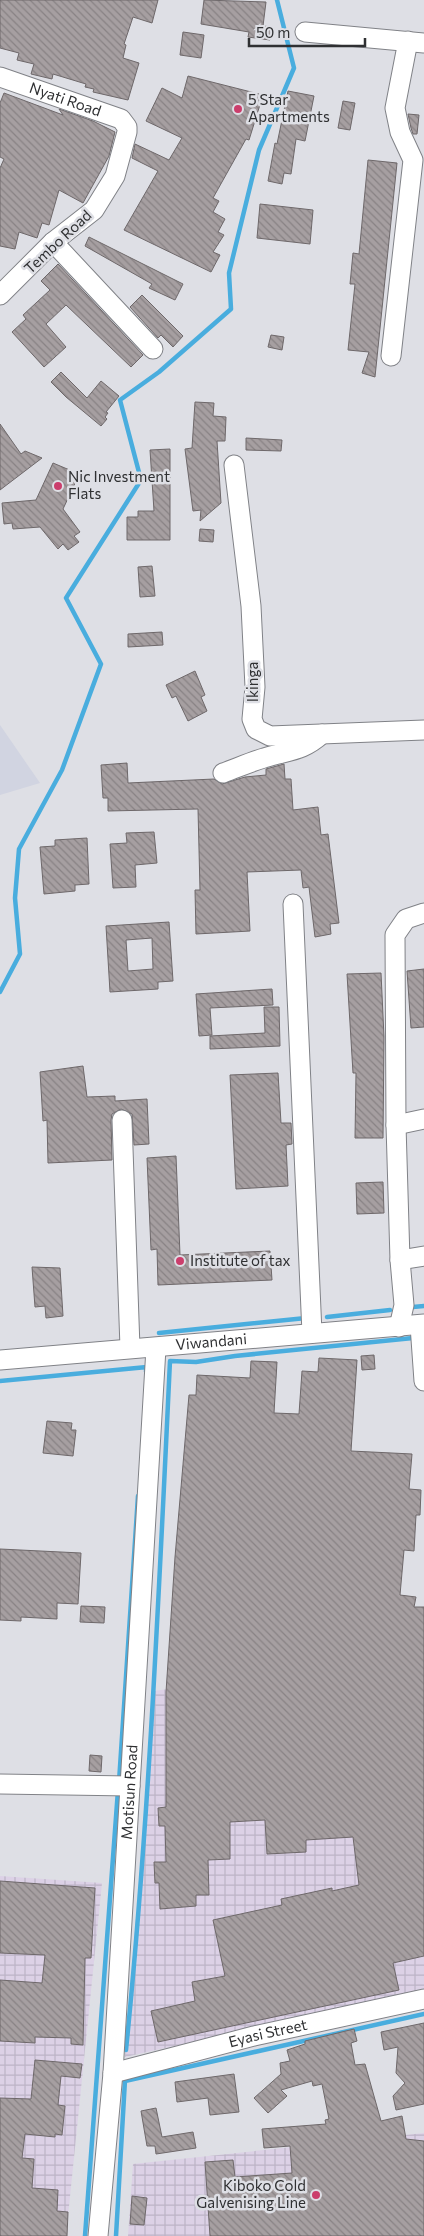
<svg xmlns="http://www.w3.org/2000/svg" width="424" height="2236" font-family="Commissioner,sans-serif">
<defs>
<pattern id="industrial-grid" width="8" height="8" patternUnits="userSpaceOnUse" patternTransform="scale(1.25)"><rect width="8" height="8" fill="#dcd1e6"/><path d="M0 4h8M4 0v8" fill="none" stroke="#bdb4c6"/></pattern>
<pattern id="building-back-hatch" width="6" height="6" patternUnits="userSpaceOnUse" patternTransform="scale(1.25)"><rect width="6" height="6" fill="#a69fa1"/><path d="M-1 5l2 2M0 0l6 6M5-1l2 2" fill="none" stroke="#888284"/></pattern>
</defs>
<rect width="100%" height="100%" fill="#dedfe5"/>
<!-- built -->
<path fill="#d1d4e1" d="M0,725L40,783L0,795Z"/>
<!-- industrial -->
<path fill="url(#industrial-grid)" d="M424,1653V1990L125,2057L154,1691Z
M0,1876L102,1883L66,2236H0Z
M424,2133V2236H128L133,2164Z"/>
<g fill="none" stroke-linecap="round" stroke-linejoin="round">
<!-- stream -->
<path stroke="#49adde" stroke-width="4.5" d="M0,992L20,954L15,898L19,849L62,770L101,664L66,598L141,480L120,400L159,372L231,309L229,273L259,150L294,68L277,0
M413,1307L424,1306
M327,1317L390,1310
M159,1333L306,1318
M0,1381L147,1367L146,1371
M119,1782L138,1496
M126,2050C149,1821 159,1591 170,1361L196,1362L235,1356L413,1338
M125,2081L424,2014
M85,2236L118,1790
M116,2236L125,2080"/>
</g>
<!-- building -->
<path fill="url(#building-back-hatch)" stroke="#6e686a" fill-rule="evenodd" d="M0,0H158L152,23L133,17L124,44L126,45L123,58L139,63L128,100L93,92L94,89L85,87L86,84L53,74L52,79L31,74L34,64L17,60L19,53L0,48Z
M204,0L266,2L263,26L272,27L270,40L248,37L249,32L201,24Z
M183,32L204,35L201,58L180,55Z
M188,76L263,95L249,140L246,139L213,198L219,201L213,212L225,219L218,232L224,235L213,252L220,255L211,272L124,230L158,171L132,158L135,144L169,160L182,138L146,121L162,88L182,98Z
M288,91L314,96L305,141L296,139L291,174L284,173L282,184L268,181L275,143L277,144Z
M4,93L63,115L59,109L93,121L115,132L109,156L83,203L59,190L49,225L42,223L37,238L19,232L15,249L0,246V168L4,159L0,157V103Z
M343,101L355,103L350,130L338,128Z
M408,114L419,115L417,134H413L411,128Z
M368,160L397,163L375,377L362,373L369,352L348,350L355,284H350L353,253L359,254Z
M260,204L313,210L310,244L257,238Z
M89,237L183,284L175,300L149,288L152,284L85,246Z
M58,264L143,355L131,367L66,305L46,324L66,347L44,367L12,332L26,319L23,315L50,290L41,281Z
M142,295L183,336L173,347L161,335L158,338L130,307Z
M271,335L284,337L282,350L268,347Z
M61,372L87,398L101,381L119,396L106,412L108,413L105,417L107,419L101,426L66,397L51,382Z
M195,402L214,403L213,416L226,417L225,441H217L221,503L200,521L201,510L193,511L185,449L192,448Z
M0,424L21,454L25,451L42,458L0,490Z
M246,438L282,440L281,451L246,450Z
M170,449V540H127V517H138V511H154L150,450Z
M53,463L72,471L70,476L77,479L63,509L80,532L74,536L79,542L68,550L63,544L58,549L40,527L13,529L12,523L4,524L2,503L36,500Z
M200,529L214,530L213,542L199,541Z
M152,566L155,596L140,597L138,567Z
M162,632L163,645L128,647V634Z
M195,671L205,695L201,697L207,711L188,721L176,696L172,698L166,685Z
M127,763L128,783L214,779L222,784L245,777L266,775V769L284,764L285,779H291L293,810L318,807L321,835L328,834L339,923L330,924L331,934L315,937L309,887L303,888L301,870L247,872L250,931L196,934L195,890H200L198,809L108,811V798H103L101,765Z
M154,832L157,863L135,865L136,887L113,888L110,844L127,843L126,833Z
M87,838L89,884L75,885V891L44,894L40,847L55,846V840Z
M169,922L173,981L158,982V989L110,992L106,926ZM152,938L153,969L128,971L126,940Z
M424,969V1027L411,1028L407,971Z
M381,973L384,1037L383,1138H355L356,1073H353L347,974Z
M272,989L273,1005L210,1008L212,1035L199,1036L196,994Z
M264,1007H279L280,1046L210,1049V1036L265,1033Z
M83,1066L87,1097L115,1096V1101L147,1099L149,1144L134,1145L132,1114L121,1109L112,1114L111,1120L112,1160L48,1163L47,1120L43,1121L40,1072Z
M278,1073L281,1123H291L292,1144L286,1145L288,1186L236,1189L230,1075Z
M176,1156L180,1255L270,1251L272,1280L158,1285L157,1249L151,1250L147,1158Z
M383,1182L384,1213L357,1214L356,1183Z
M32,1267L60,1268L63,1316L46,1318L45,1306L35,1307Z
M374,1355L375,1369L362,1370L361,1356Z
M319,1358L357,1360L351,1451L412,1454L409,1489L421,1490L420,1515H416L414,1551L404,1550L400,1595L416,1597L414,1607H424V1956L393,1963L399,1990L158,2042L151,2011L195,2001L192,1982L225,1976L213,1920L282,1905L281,1899L332,1888V1891L359,1885L353,1837L306,1840V1852L267,1854L265,1820L230,1822V1859L208,1860L209,1895H196V1906L160,1909L159,1883H155L154,1862H166L165,1826H159L158,1808L166,1807V1692L175,1557L189,1395H196L197,1375L250,1378L251,1361L277,1362L274,1413L299,1414L302,1371L318,1372Z
M47,1421L72,1423L71,1430H76L73,1456L43,1453Z
M0,1549L81,1553L78,1604L57,1603V1619L21,1617V1621L0,1620Z
M81,1606L105,1607L104,1623L80,1622Z
M90,1755L102,1756L101,1772L89,1771Z
M0,1881L95,1888L91,1958H85L83,2045L71,2044V2038L35,2037V2043L0,2041V1980L42,1983L45,1955L0,1953Z
M424,2023V2104L396,2110L393,2096L405,2083L396,2073L398,2047L384,2050L381,2032Z
M354,2029L357,2041L351,2043L355,2065L365,2064L381,2121L402,2116L406,2139L424,2141V2236H210L205,2162L233,2160L235,2177L292,2173L290,2146L264,2148L262,2129L326,2124L325,2120L329,2119L322,2084L313,2086L312,2081L281,2090L287,2096L268,2113L254,2098L281,2074L280,2063L290,2061L287,2050L305,2044V2041Z
M35,2060L82,2064L80,2078L61,2076L58,2105L65,2106L62,2135L55,2134V2137L25,2134L22,2158L34,2159L32,2188L58,2190L57,2211L68,2212L67,2236H0V2098L31,2099Z
M234,2074L239,2112L210,2115L208,2098L177,2102L175,2082Z
M156,2108L162,2137L193,2132L196,2148L156,2154L155,2146H147L141,2111Z
M132,2196L147,2198L144,2225L130,2224Z"/>
<g fill="none" stroke-linecap="round" stroke-linejoin="round">
<defs>
<g id="minor">
<path d="M305,32L424,43"/>
<path id="s1" d="M0,77L121,119L127,127V132L115,176L94,210L53,242L0,295"/>
<path d="M53,242L153,349"/>
<path d="M391,356L413,160L400,132L395,108L408,41"/>
<path d="M234,465L251,606L255,687L252,719L256,729L270,736L424,730"/>
<path d="M223,773C237,768 250,762 264,758C289,750 302,752 322,734"/>
<path d="M293,904L312,1333"/>
<path d="M122,1120L130,1348"/>
<path d="M396,1125L424,1119"/>
<path d="M400,1260L424,1256"/>
<path d="M420,1325L424,1381"/>
<path d="M399,1327L404,1305L400,1260L396,1125L395,935L406,919L424,913"/>
<path id="s2" d="M0,1360L424,1324"/>
<path d="M0,1784L130,1786"/>
<path id="s3" d="M113,2073L254,2036L424,1999"/>
<path id="s4" d="M98,2236L113,2073L156,1348"/>
</g>
</defs>
<!-- minor casing -->
<use href="#minor" stroke="#808287" stroke-width="21"/>
<!-- minor -->
<use href="#minor" stroke="#fff" stroke-width="19"/>
</g>
<!-- markers -->
<g fill="#cb3e6c" stroke="#dedfe5" stroke-width="2">
<circle cx="238" cy="109" r="5"/>
<circle cx="58" cy="486" r="5"/>
<circle cx="180" cy="1261" r="5"/>
<circle cx="316" cy="2195" r="5"/>
</g>
<g text-anchor="middle" stroke-width="5" stroke-linejoin="round" paint-order="stroke">
<!-- street labels -->
<g font-size="15" fill="#2f3032" stroke="#dedfe5">
<text dy="5" stroke="none"><textPath href="#s1" startOffset="69">Nyati Road</textPath></text>
<text transform="translate(58 242) rotate(-43)" y="5">Tembo Road</text>
<text transform="translate(253 682) rotate(-90)" y="5">Ikinga</text>
<text dy="5" stroke="none"><textPath href="#s2" startOffset="212">Viwandani</textPath></text>
<text dy="5" stroke="none"><textPath href="#s4" startOffset="445">Motisun Road</textPath></text>
<text dy="5" stroke="none"><textPath href="#s3" startOffset="160">Eyasi Street</textPath></text>
</g>
<!-- poi labels -->
<g font-size="15" fill="#2f3032" stroke="#dedfe5" text-anchor="start">
<text x="248" y="105">5 Star<tspan x="248" dy="17">Apartments</tspan></text>
<text x="68" y="482">Nic Investment<tspan x="68" dy="17">Flats</tspan></text>
<text x="190" y="1266">Institute of tax</text>
<text x="306" y="2191" text-anchor="end">Kiboko Cold<tspan x="306" dy="17">Galvenising Line</tspan></text>
</g>
</g>
<!-- scale -->
<path d="M249 38v8h116v-8" fill="none" stroke="#2f3032" stroke-width="2.5"/>
<text x="256" y="38" font-size="15" fill="#2f3032" stroke="#dedfe5" stroke-width="4" paint-order="stroke">50 m</text>
</svg>
